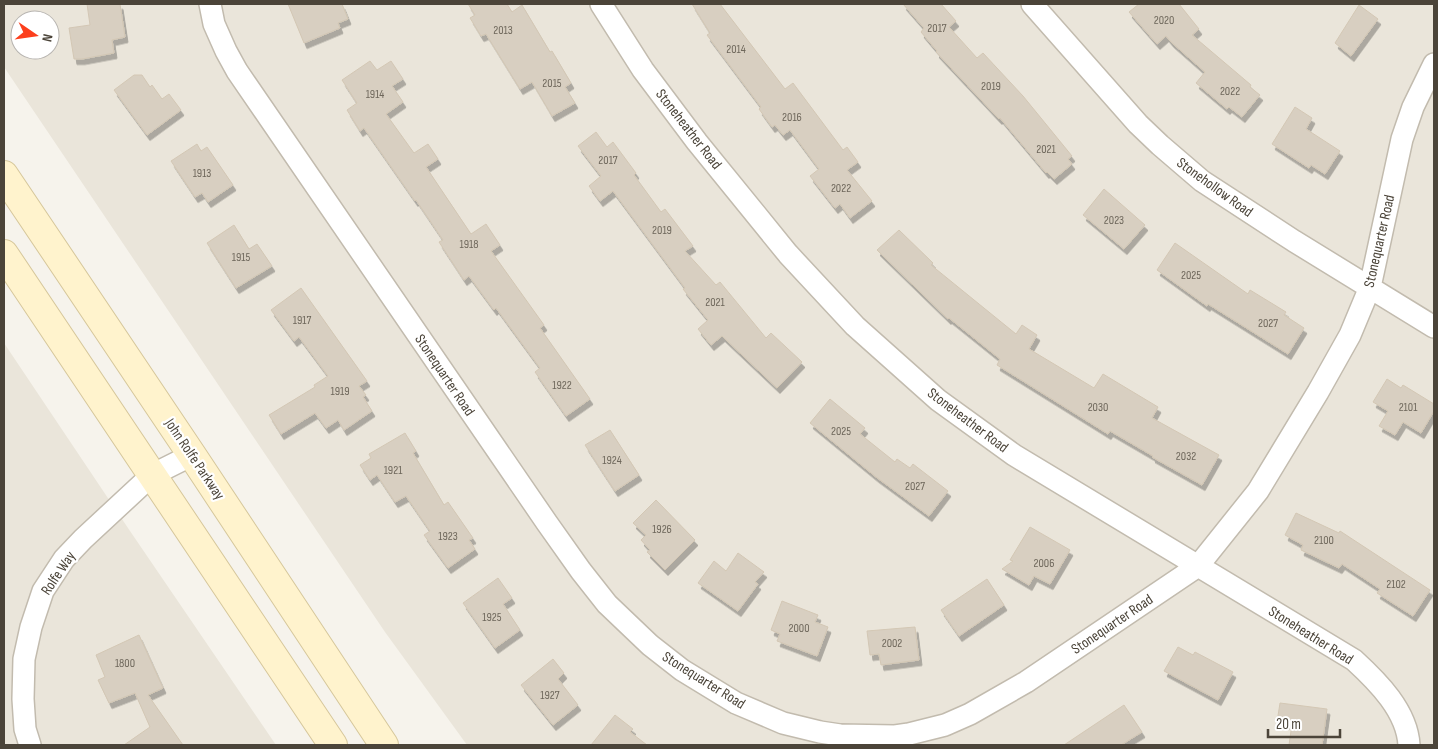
<svg xmlns="http://www.w3.org/2000/svg" width="1438" height="749" font-family="'Sofia Sans Condensed',sans-serif">
<defs>
<filter id="shadow"><feDropShadow dx="3" dy="5.5" stdDeviation="0" flood-color="#0004"/></filter>
</defs>
<rect width="100%" height="100%" fill="#f6f3ec"/>
<!-- residential -->
<path fill="#eae5da" fill-rule="evenodd" d="M4,4H1434V745H467L385,632L4,67ZM20,20H50V50H20Z
M4,343L130,531L276,745H4Z"/>
<!-- building -->
<path fill="#d8cfc1" stroke="#d3c7b4" filter="url(#shadow)" d="M87,4H120L125,37L112,40L114,53L82,59H74L69,28L90,25Z
M288,4H342L348,19L338,23L340,28L304,43Z
M468,4H507L512,12L522,5L550,52L552,51L571,83L565,87L575,103L552,116L532,82L520,89L486,34L481,36L470,18L475,15Z
M692,4H720L785,89L793,83L843,150L847,147L858,162L847,170L872,201L850,218L840,204L835,208L810,176L819,169L790,130L783,135L775,125L772,127L759,109L761,107L707,35L710,33Z
M903,4H941L956,21L949,27L977,58L983,53L1023,96L1072,156L1068,159L1072,164L1054,179L1047,172L1046,173L1000,118L999,119L936,52L937,51L921,32L924,28Z
M1139,4H1179L1199,29L1192,35L1251,85L1250,87L1260,95L1242,117L1229,107L1227,109L1196,83L1205,72L1171,42L1166,36L1157,44L1129,12Z
M1359,5L1378,19L1351,56L1335,43Z
M370,61L377,70L391,61L403,79L392,86L403,102L386,114L414,153L428,144L438,159L426,167L471,234L486,224L500,245L491,251L544,325L540,328L590,399L566,416L535,372L540,368L496,308L494,310L469,276L464,280L439,242L443,240L416,200L415,201L364,128L360,131L347,110L357,103L342,80Z
M134,75H142L150,87L152,85L162,99L169,94L181,110L147,135L114,90Z
M1295,107L1312,118L1306,129L1340,151L1325,174L1311,165L1309,168L1272,144Z
M596,132L607,147L613,142L636,173L634,175L661,212L665,209L693,246L685,251L716,285L720,282L766,338L771,333L802,362L777,388L722,336L711,345L698,329L708,320L683,289L685,288L613,191L600,201L589,186L601,176L578,146Z
M197,144L201,151L207,147L233,185L208,202L202,193L195,197L171,161Z
M1104,189L1145,225L1124,249L1083,215Z
M234,225L249,249L257,244L272,266L236,288L207,243Z
M899,230L933,263L931,265L1016,334L1022,325L1037,335L1029,349L1094,388L1103,374L1158,407L1152,418L1219,455L1202,485L1152,457L1153,456L1110,431L1108,434L997,365L1000,359L949,318L948,319L877,250Z
M1175,243L1248,294L1250,290L1286,312L1284,315L1304,328L1288,354L1208,304L1207,306L1157,270Z
M301,288L367,381L359,386L366,395L363,397L372,411L344,430L338,420L326,428L315,413L281,434L269,415L315,387L314,385L328,376L299,337L294,341L271,310Z
M1387,379L1401,388L1403,385L1434,404V411L1421,433L1403,422L1395,435L1379,426L1388,411L1373,402Z
M830,399L865,428L860,434L895,462L897,459L910,468L913,464L948,491L929,516L876,477L810,423Z
M610,430L639,475L615,491L585,445Z
M405,433L416,451L413,453L444,505L448,502L473,538L469,540L475,549L448,568L424,535L430,531L406,496L395,502L377,475L370,480L360,465L371,458L369,454Z
M656,500L695,540L665,570L647,552L650,550L641,540L646,535L633,523Z
M1296,513L1339,533L1340,531L1430,590L1413,616L1377,593L1380,589L1342,564L1339,568L1301,550L1303,545L1285,535Z
M1030,527L1070,550L1050,584L1034,576L1029,585L1002,569L1013,561L1010,560Z
M738,553L764,572L755,582L758,584L738,611L698,583L714,561L726,571Z
M498,578L512,598L503,604L520,630L495,648L463,603Z
M987,579L1004,605L959,636L941,610Z
M782,601L818,615L815,622L828,627L817,656L777,641L780,634L771,630Z
M915,627L919,660L881,665L879,654L870,655L867,631Z
M139,635L163,688L148,695L183,745H124L150,727L135,693L109,703L98,680L105,677L96,655Z
M1178,647L1193,655L1195,652L1233,672L1218,700L1164,671Z
M553,659L564,673L558,679L578,705L553,725L521,685Z
M1280,703L1327,709L1322,745H1289L1292,724L1277,722Z
M1124,705L1142,732L1121,745H1064Z
M615,715L633,729L630,732L647,745H591Z"/>
<g fill="none" stroke-linecap="round" stroke-linejoin="round">
<defs>
<path id="street" d="M210,4L214,24L226,51L237,71L547,523L581,571L607,604L650,645L682,670L736,703L783,723L820,732L840,735L895,736L909,734L945,725L970,714L1026,682L1198,566L1258,491L1318,392L1350,335L1370,287L1402,139L1413,107L1434,64
M601,4L643,70L697,142L788,254L855,326L938,400L1014,455L1354,660C1378,682 1407,711 1409,745
M1032,4L1138,124L1160,145L1202,181L1294,241L1434,327
M30,745L25,729L23,699L24,659L31,627L43,591L64,559L83,539L152,475L192,455"/>
<path id="secondary" d="M4,175L192,455L384,745
M4,254L333,745"/>
</defs>
<!-- street casing -->
<use href="#street" stroke="#c2bbae" stroke-width="24"/>
<!-- secondary casing -->
<use href="#secondary" stroke="#d6c79b" stroke-width="30"/>
<!-- street -->
<use href="#street" stroke="#fff" stroke-width="21"/>
<!-- secondary -->
<use href="#secondary" stroke="#fff3cd" stroke-width="28"/>
</g>
<g text-anchor="middle" stroke-width="4.5" stroke-linejoin="round" paint-order="stroke">
<!-- number labels -->
<g font-size="12" fill="#6e675b">
<text x="1164" y="24">2020</text>
<text x="937" y="32">2017</text>
<text x="503" y="34">2013</text>
<text x="736" y="53">2014</text>
<text x="552" y="87">2015</text>
<text x="991" y="90">2019</text>
<text x="1230" y="95">2022</text>
<text x="375" y="98">1914</text>
<text x="792" y="121">2016</text>
<text x="1046" y="153">2021</text>
<text x="608" y="164">2017</text>
<text x="202" y="177">1913</text>
<text x="841" y="192">2022</text>
<text x="1114" y="224">2023</text>
<text x="662" y="234">2019</text>
<text x="469" y="248">1918</text>
<text x="241" y="261">1915</text>
<text x="1191" y="279">2025</text>
<text x="715" y="306">2021</text>
<text x="302" y="324">1917</text>
<text x="1268" y="327">2027</text>
<text x="562" y="389">1922</text>
<text x="340" y="395">1919</text>
<text x="1098" y="411">2030</text>
<text x="1408" y="411">2101</text>
<text x="841" y="435">2025</text>
<text x="1186" y="460">2032</text>
<text x="612" y="464">1924</text>
<text x="393" y="474">1921</text>
<text x="915" y="490">2027</text>
<text x="662" y="533">1926</text>
<text x="448" y="540">1923</text>
<text x="1324" y="544">2100</text>
<text x="1044" y="567">2006</text>
<text x="1396" y="588">2102</text>
<text x="492" y="621">1925</text>
<text x="799" y="632">2000</text>
<text x="892" y="647">2002</text>
<text x="125" y="667">1800</text>
<text x="550" y="699">1927</text>
</g>
<!-- street labels -->
<g font-size="15" fill="#4b4439" stroke="#fff">
<text transform="translate(689 129) rotate(52)" y="5">Stoneheather Road</text>
<text transform="translate(1215 187) rotate(36)" y="5">Stonehollow Road</text>
<text transform="translate(1379 241) rotate(-77)" y="5">Stonequarter Road</text>
<text transform="translate(445 375) rotate(56)" y="5">Stonequarter Road</text>
<text transform="translate(968 420) rotate(37)" y="5">Stoneheather Road</text>
<text transform="translate(195 459) rotate(56)" y="5">John Rolfe Parkway</text>
<text transform="translate(58 573) rotate(-56)" y="5">Rolfe Way</text>
<text transform="translate(1112 624) rotate(-34)" y="5">Stonequarter Road</text>
<text transform="translate(1311 635) rotate(32)" y="5">Stoneheather Road</text>
<text transform="translate(704 680) rotate(32)" y="5">Stonequarter Road</text>
</g>
</g>
<!-- border -->
<rect width="1438" height="749" fill="none" stroke="#4b4439" stroke-width="10"/>
<!-- north arrow -->
<g transform="translate(35 35) rotate(103)"><circle r="24" fill="#ffffff" stroke="#b7b4b0"/>
<path d="M0-4L9 19L0 12L-9 19Z" fill="#fc3f1d"/>
<text y="-8" font-size="14" font-weight="bold" text-anchor="middle" fill="#4b4439">N</text>
</g>
<!-- scale -->
<path d="M1268 729v8h72v-8" fill="none" stroke="#4b4439" stroke-width="2.5"/>
<text x="1276" y="729" font-size="15" fill="#4b4439" stroke="#ffffff" stroke-width="4" paint-order="stroke">20 m</text>
</svg>
